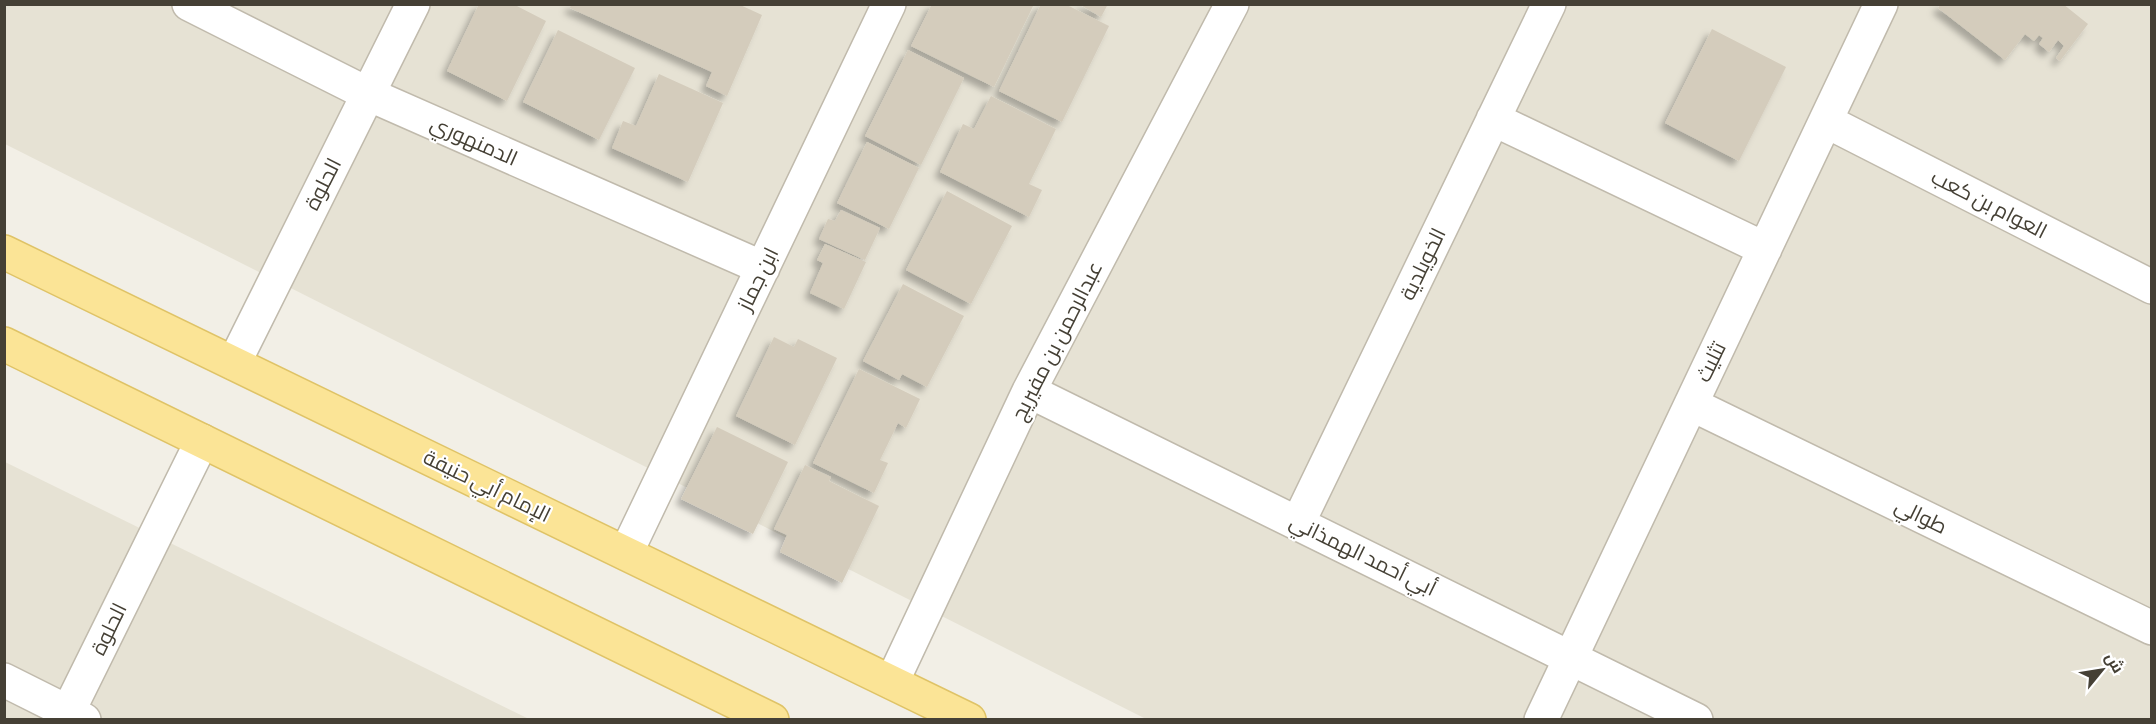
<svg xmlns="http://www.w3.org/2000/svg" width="2156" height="724" font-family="'Alegreya Sans',Cairo,sans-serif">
<defs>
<filter id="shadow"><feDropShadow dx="-5.5" dy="5.5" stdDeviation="3" flood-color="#0004"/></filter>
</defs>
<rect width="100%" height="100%" fill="#f2efe6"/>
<!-- residential -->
<path fill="#e6e2d4" d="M4,5H2151V719H1146L5,144Z
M5,462L529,719H5Z"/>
<!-- building -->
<path fill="#d4ccbc" filter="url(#shadow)" d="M479,4H513L546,21L507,101L447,71Z
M571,4H738L762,15L727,96L706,86L712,72L570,8Z
M932,4H1034L994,87L911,46Z
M1041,4H1065L1109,26L1062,122L999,91Z
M1079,4H1108L1101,17Z
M1941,4H2063L2088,24L2060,61L2056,58L2064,46L2058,40L2049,52L2039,44L2043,38L2039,35L2034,41L2025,34L2005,60L1938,8Z
M1712,29L1786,67L1739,161L1665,123Z
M558,30L635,68L599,140L523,102Z
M908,50L964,78L921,165L865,136Z
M659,74L723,103L688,182L612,148L623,121L636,126Z
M991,96L1056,129L1029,184L1042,190L1029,217L940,172L963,124L974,129Z
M867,142L919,168L889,229L837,203Z
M947,191L1012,226L971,304L906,270Z
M841,210L880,228L865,260L819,239L828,219L835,221Z
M825,244L866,262L844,309L810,293L823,263L817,260Z
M903,284L964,316L927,387L902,374L899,380L863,361Z
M774,337L794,347L798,339L837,358L795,445L736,416Z
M859,369L920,399L906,428L898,423L880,460L888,463L874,493L813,463Z
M717,427L788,462L753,534L681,499Z
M805,465L831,477L829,481L879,506L842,583L780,552L787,535L774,529Z"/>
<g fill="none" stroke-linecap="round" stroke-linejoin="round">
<defs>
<path id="minor" d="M189,4L368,94L763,268
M1493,119L1765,249
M1826,121L2152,287
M234,363L413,4
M1029,391L1696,720
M1691,404L2152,628
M1298,523L1549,4
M626,553L889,4
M4,680L84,720
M892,682L1029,391L1232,4
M64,720L202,441
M1541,720L1881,4"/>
<path id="major" d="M4,252L969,720
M4,344L772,720"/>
</defs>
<!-- minor casing -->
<use href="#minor" stroke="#c0baac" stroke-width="36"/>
<!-- major casing -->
<use href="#major" stroke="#dfc367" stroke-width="36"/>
<!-- minor -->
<use href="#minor" stroke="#fff" stroke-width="33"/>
<!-- major -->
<use href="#major" stroke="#fbe496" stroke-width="33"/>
</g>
<g text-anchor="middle" stroke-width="4.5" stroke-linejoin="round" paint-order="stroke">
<!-- street labels -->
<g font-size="21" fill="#454035" stroke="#fff">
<text transform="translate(474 141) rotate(24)" y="7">الدمنهوري</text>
<text transform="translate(323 184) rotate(-63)" y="7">الحلوة</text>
<text transform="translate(1989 204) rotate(27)" y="7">العوام بن كعب</text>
<text transform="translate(1423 264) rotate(-64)" y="7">الخويلدية</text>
<text transform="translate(758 279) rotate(-64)" y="7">ابن جماز</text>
<text transform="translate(1057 341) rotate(-63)" y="7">عبدالرحمن بن مفيريج</text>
<text transform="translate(1711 362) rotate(-64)" y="7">تثليث</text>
<text transform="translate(487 486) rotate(26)" y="7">الإمام أبي حنيفة</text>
<text transform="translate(1921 516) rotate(26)" y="7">طوالي</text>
<text transform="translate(1363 555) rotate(26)" y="7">أبي أحمد الهمذاني</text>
<text transform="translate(109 629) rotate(-64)" y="7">الحلوة</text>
</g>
</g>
<!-- border -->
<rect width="2156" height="724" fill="none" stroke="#454035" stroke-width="12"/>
<!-- north arrow -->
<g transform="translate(2102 670) rotate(60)" stroke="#ffffff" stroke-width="4.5" paint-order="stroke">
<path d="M0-4.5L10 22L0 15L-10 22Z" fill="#454035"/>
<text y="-9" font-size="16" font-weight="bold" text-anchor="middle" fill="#454035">ش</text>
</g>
</svg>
